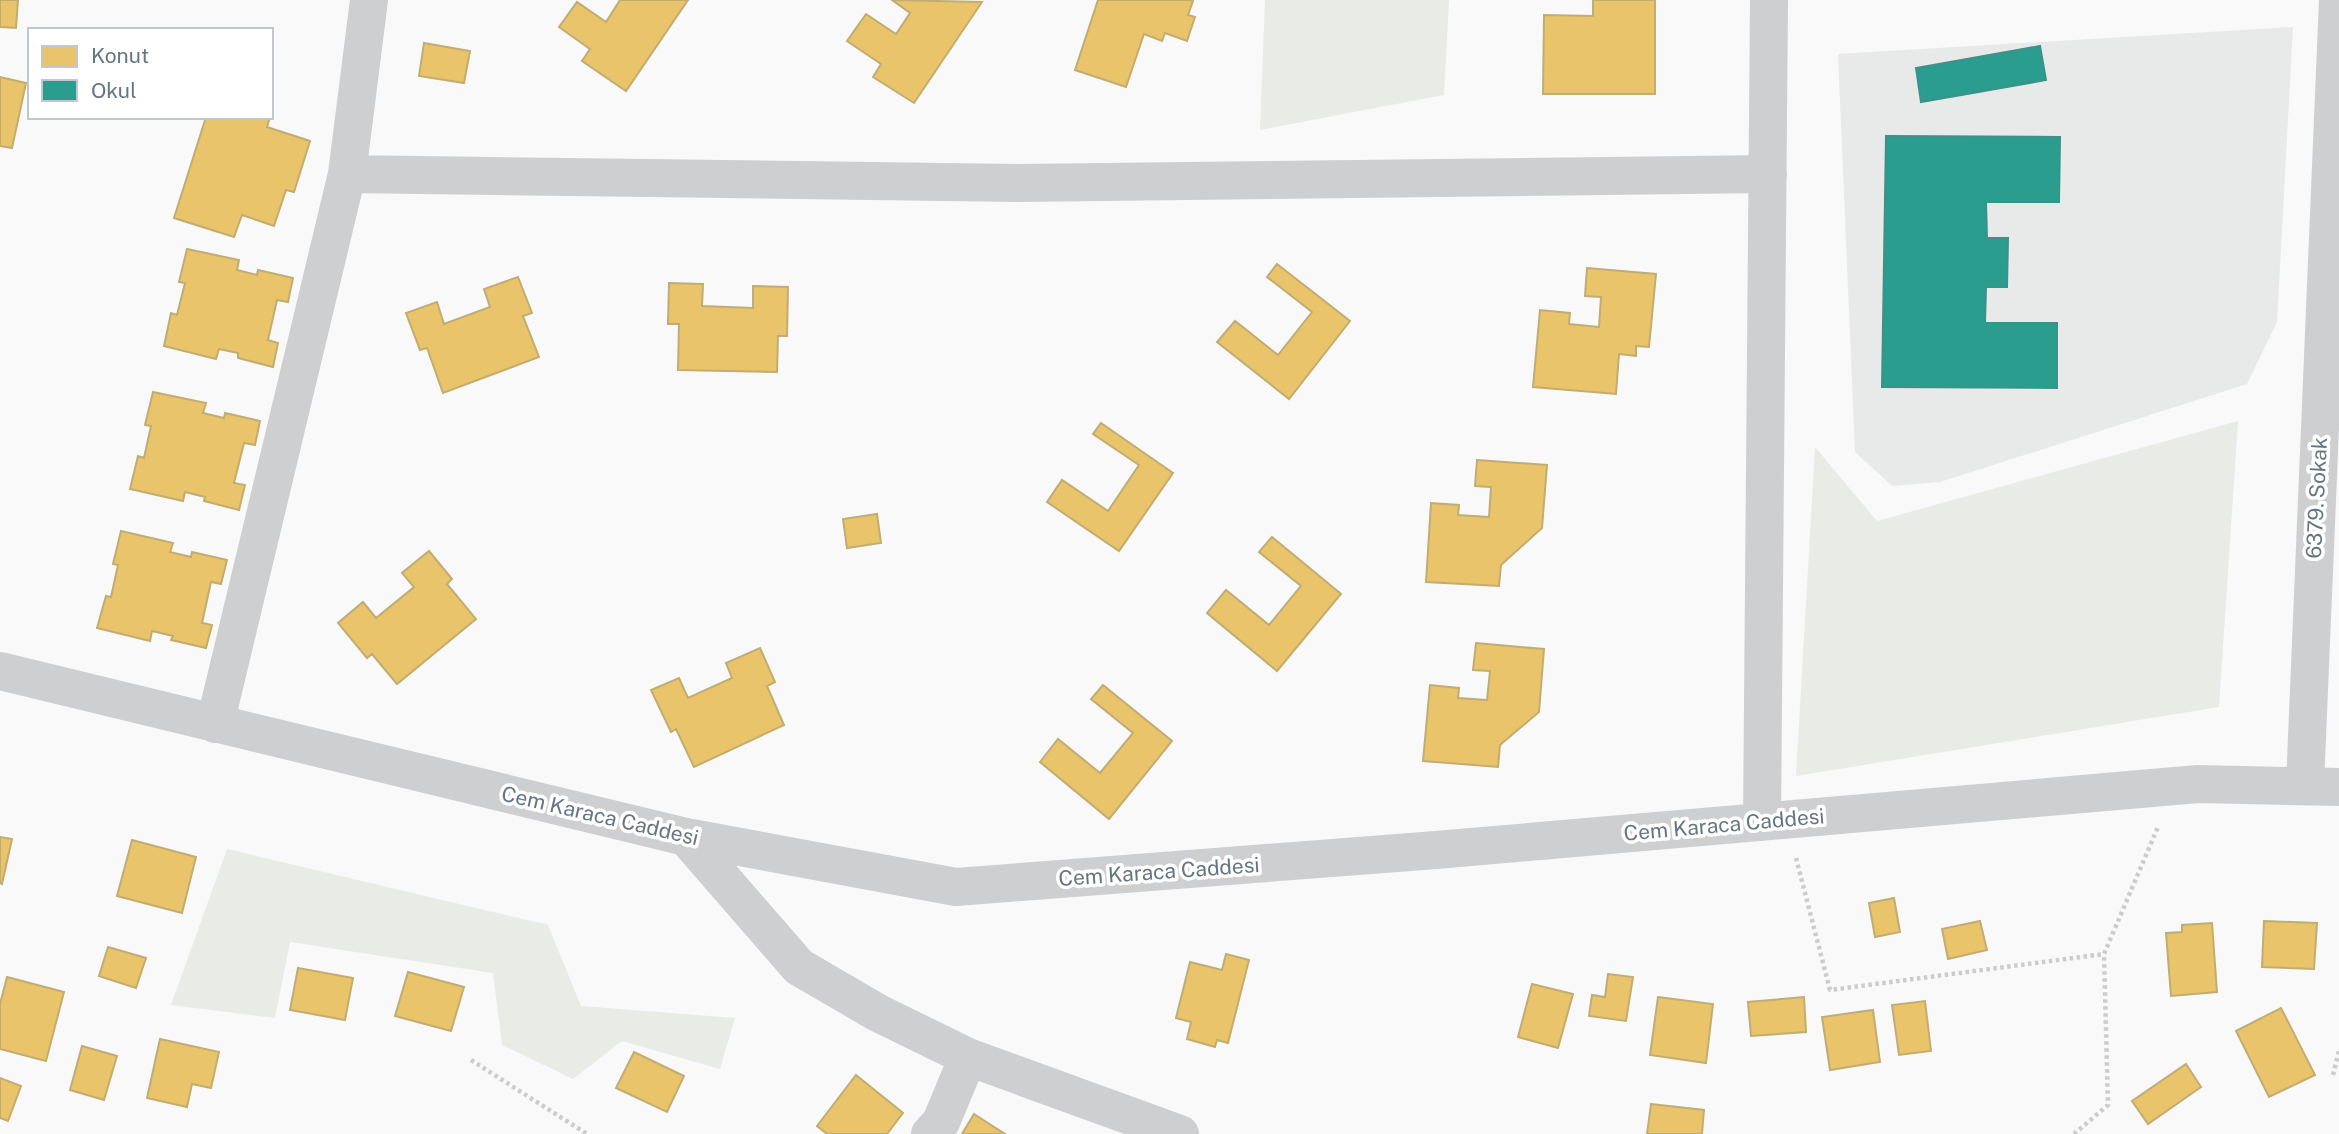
<svg xmlns="http://www.w3.org/2000/svg" width="2339" height="1134" font-family="'Public Sans',sans-serif">
<rect width="100%" height="100%" fill="#f9f9f9"/>
<!-- built -->
<path fill="#e8e9e9" d="M2293,27L2277,322L2247,384L1940,482L1892,486L1855,452L1838,54Z"/>
<!-- green -->
<path fill="#e8ebe6" d="M1265,0H1449L1444,95L1260,130Z
M2238,421L2219,707L1796,776L1815,447L1877,521Z
M227,849L548,925L581,1006L735,1018L720,1069L622,1041L573,1079L502,1045L493,973L290,942L275,1018L171,1005Z"/>
<!-- homes -->
<path fill="#e9c46a" stroke="#c1ad72" stroke-width="2" d="M0,0H18L16,28L0,27Z
M620,0H688L626,91L582,61L590,49L559,27L577,2L606,22Z
M892,0L982,2L914,103L873,77L881,64L847,41L866,14L896,34L910,13Z
M1098,0H1190L1193,1L1188,15L1195,17L1187,41L1165,33L1162,41L1144,34L1126,87L1075,70Z
M1593,0H1655V94H1543L1544,15L1593,16Z
M424,43L470,51L464,83L419,76Z
M0,77L26,83L12,148L0,146Z
M206,117H270L267,127L310,141L294,192L286,190L274,226L242,215L234,237L174,218Z
M187,249L239,260L237,270L257,275L258,270L293,278L288,302L277,300L268,340L278,343L273,367L238,358V353L219,349L216,359L164,346L171,313L177,315L185,283L179,282Z
M1277,264L1350,321L1289,399L1217,342L1235,321L1278,355L1312,312L1267,277Z
M1587,268L1656,274L1649,347L1636,346V356L1619,354L1616,394L1533,387L1540,310L1570,313L1569,324L1599,327L1601,297L1585,296Z
M518,277L532,313L523,316L539,357L443,393L427,348L420,350L406,313L437,302L444,324L490,307L484,289Z
M669,283L703,284L702,306L753,308V286L788,287L787,336H778L777,372L678,370L679,324H668Z
M153,392L206,403L203,413L224,418L225,413L260,421L255,445L244,443L234,483L245,485L239,510L204,501L205,497L185,492L183,501L130,489L138,456L144,458L151,426L145,425Z
M1101,423L1173,473L1119,551L1047,502L1062,480L1108,511L1139,465L1093,434Z
M1477,460L1547,465L1542,528L1501,565L1499,586L1426,582L1431,503L1459,505L1458,515L1489,517L1491,487L1475,486Z
M877,514L881,543L847,548L843,519Z
M121,531L173,543L170,552L191,557L192,552L227,560L221,584L211,582L202,623L212,625L206,648L171,640L173,636L152,631L150,641L97,628L106,596L111,597L118,565L113,564Z
M1272,537L1341,594L1277,671L1207,613L1226,590L1269,625L1301,586L1259,552Z
M429,551L452,579L447,584L476,619L397,684L372,654L367,658L338,623L363,602L376,618L414,587L402,573Z
M1476,643L1544,649L1539,712L1500,745L1498,767L1423,761L1430,685L1459,688L1458,698L1487,700L1490,671L1473,670Z
M760,648L775,682L767,686L784,725L694,767L676,729L671,732L651,690L679,678L688,698L732,678L726,663Z
M1103,685L1172,741L1109,819L1040,762L1058,739L1100,773L1133,733L1091,699Z
M0,837L12,839L2,884L0,883Z
M132,840L196,857L182,913L117,896Z
M1894,898L1900,932L1875,937L1869,903Z
M1980,921L1987,950L1948,959L1942,929Z
M2264,921L2317,923L2314,969L2262,967Z
M2212,923L2217,992L2171,996L2166,933L2182,932V925Z
M108,947L146,958L136,988L99,976Z
M1226,954L1249,960L1228,1043L1217,1040L1215,1047L1187,1039L1191,1022L1176,1018L1190,962L1222,970Z
M298,968L353,978L345,1020L290,1010Z
M408,972L464,987L451,1031L395,1016Z
M1608,974L1633,977L1626,1021L1589,1016L1592,995L1605,997Z
M7,977L64,992L46,1061L0,1049V1004Z
M1532,984L1573,994L1558,1048L1518,1037Z
M1658,997L1713,1004L1706,1063L1650,1055Z
M1804,997L1806,1032L1751,1036L1748,1002Z
M1925,1001L1931,1051L1899,1055L1892,1005Z
M2281,1008L2315,1075L2269,1097L2236,1031Z
M1873,1010L1880,1062L1830,1070L1822,1017Z
M160,1039L219,1052L211,1088L192,1084L187,1107L147,1098Z
M82,1046L117,1056L104,1100L70,1090Z
M634,1052L684,1076L667,1112L616,1088Z
M2186,1064L2201,1087L2148,1124L2132,1101Z
M856,1075L903,1113L887,1134H827L817,1126Z
M0,1078L21,1086L8,1121L0,1118Z
M1651,1104L1704,1110L1702,1134H1647Z
M974,1114L1005,1134H962Z"/>
<!-- schools -->
<path fill="#2a9d8f" stroke="#3c918b" stroke-width="2" d="M2040,46L2046,80L1921,102L1916,68Z
M1886,136L2060,137L2059,202H1986L1987,238H2008L2007,287H1986L1985,323H2057V388L1882,387Z"/>
<g fill="none" stroke-linecap="round" stroke-linejoin="round">
<!-- path -->
<path stroke="#cbcccd" stroke-width="4.5" stroke-dasharray="3.5 3.5" stroke-linecap="butt" d="M1796,858L1830,990L2104,954L2158,827
M471,1060L587,1134
M2333,1075L2339,1051
M2074,1134L2108,1105L2104,954"/>
<!-- minor -->
<path stroke="#cecfd0" stroke-width="38" d="M347,174L1019,183L1768,174
M0,671L686,837L956,887L1436,850L2198,784L2339,787
M215,724L347,174L369,0
M2305,785L2338,0
M1762,822L1769,0
M686,837L799,967L878,1013L968,1057L1180,1134
M930,1134L941,1122L968,1057"/>
</g>
<g text-anchor="middle" stroke-width="7" stroke-linejoin="round" paint-order="stroke">
<!-- street labels -->
<g font-size="21" fill="#657683" stroke="#fff">
<text transform="translate(2317 498) rotate(-87)" y="7">6379. Sokak</text>
<text transform="translate(600 816) rotate(13)" y="7">Cem Karaca Caddesi</text>
<text transform="translate(1724 825) rotate(-5)" y="7">Cem Karaca Caddesi</text>
<text transform="translate(1159 872) rotate(-4)" y="7">Cem Karaca Caddesi</text>
</g>
</g>
<!-- legend -->
<rect x="28" y="28" width="245" height="91" fill="#ffffff" stroke="#c1c8cd" stroke-width="2"/>
<rect x="42" y="46" width="35" height="21" fill="#e9c46a" stroke="#c1c8cd" stroke-width="2"/>
<text x="91" y="63" font-size="21" fill="#657683">Konut</text>
<rect x="42" y="80" width="35" height="21" fill="#2a9d8f" stroke="#c1c8cd" stroke-width="2"/>
<text x="91" y="98" font-size="21" fill="#657683">Okul</text>
</svg>
